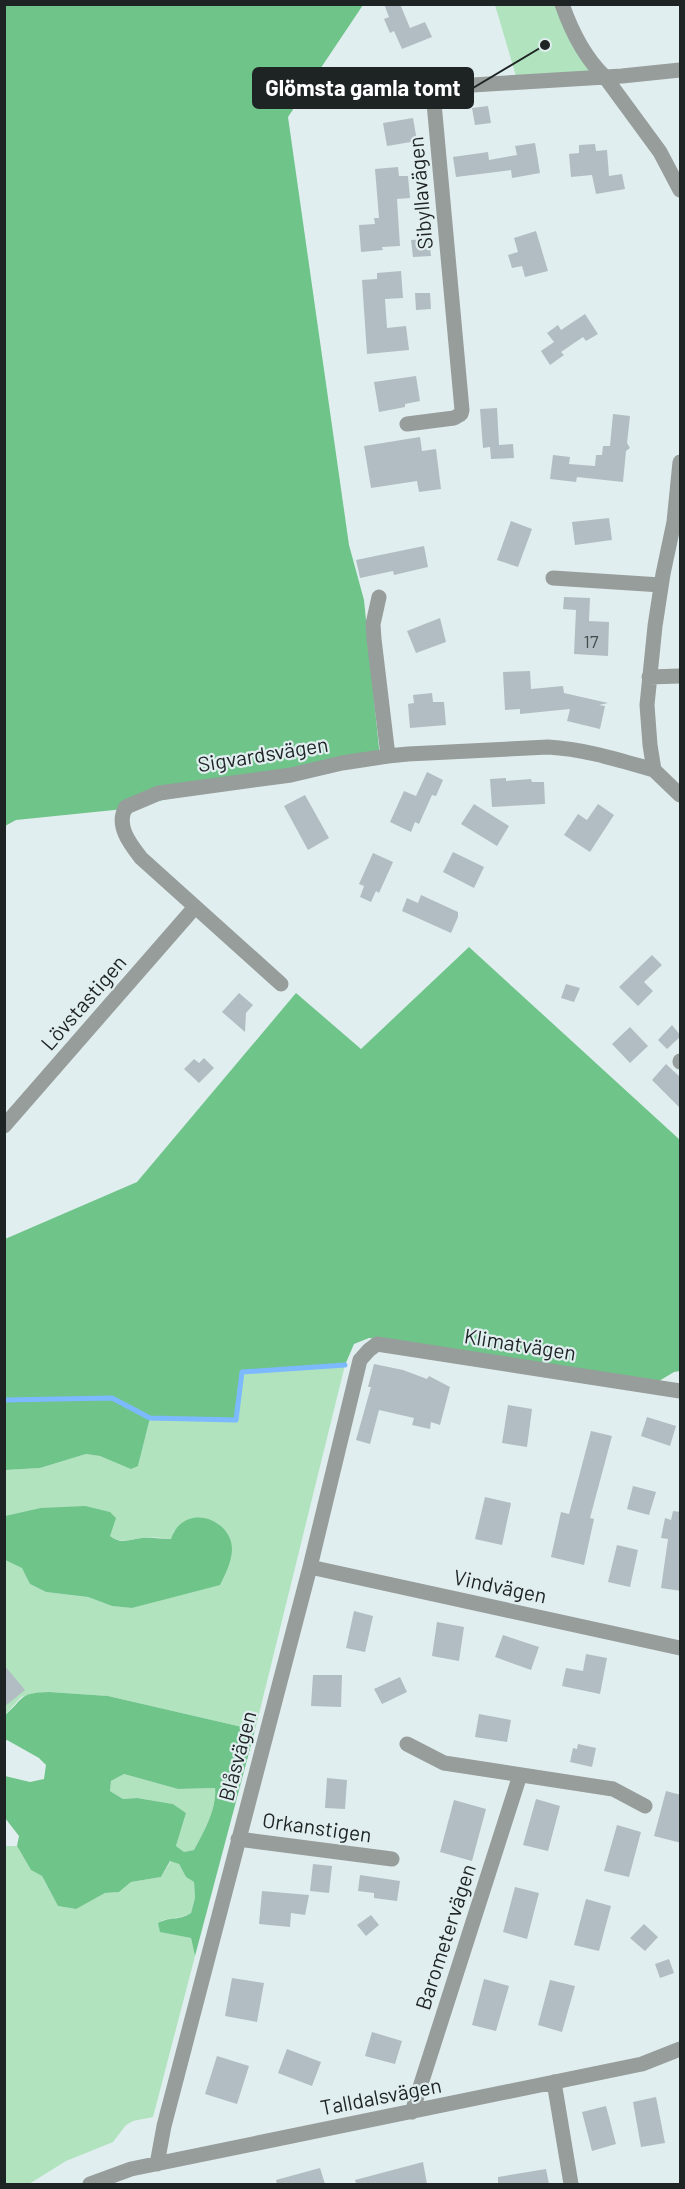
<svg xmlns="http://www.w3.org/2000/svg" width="685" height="2189" font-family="Barlow,sans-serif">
<rect width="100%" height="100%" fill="#e1eeef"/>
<!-- green -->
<path fill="#b0e3be" d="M495,5H562L598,70L518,83Z
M345,1365L255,1730L108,1696L49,1692L36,1693L21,1697L5,1715V1560L23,1568L30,1584L46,1592L88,1597L112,1606L132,1608L194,1591L174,1530L172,1539C162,1538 152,1537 142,1538C130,1539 121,1544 110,1536V1512C72,1504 42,1508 5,1516V1470L40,1468L86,1454L100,1456L131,1468L138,1466L150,1418L242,1372Z
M124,1774L178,1789L215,1788C217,1808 204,1832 194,1850L184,1852L176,1846L186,1813L173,1804L137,1798L123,1799L110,1791L111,1781Z
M5,1846H17L31,1870L42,1876L58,1906L75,1909L105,1893L119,1892L131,1882L161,1877L171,1861L179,1864L186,1877L194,1882L195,1898L191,1913C177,1921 171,1915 158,1923L167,1933L191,1938L195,1956L153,2117L133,2121L126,2125L113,2142L66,2161L29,2184H5Z"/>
<!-- forest -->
<path fill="#6fc48a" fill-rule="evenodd" d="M5,5H363L288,117L349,545L364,600L380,758L242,782L124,809L16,820L5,826Z
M469,947L680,1140V1371L674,1372L659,1381L369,1338L354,1344L345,1365L242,1372L236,1420L150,1418L138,1466L131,1469L100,1456L86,1454L40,1468L5,1470V1239L137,1182L296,993L361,1049Z
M85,1506L110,1512L116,1518L110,1536C121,1545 130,1539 142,1538C152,1537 162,1539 171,1539C184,1501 232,1519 232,1549C232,1561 225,1575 220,1585L132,1608L112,1606L88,1597L46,1592L30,1584L22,1568L5,1560V1516L41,1508Z
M49,1692L108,1696L255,1730L195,1956L191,1938L160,1932L158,1923C171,1916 179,1921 191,1913L195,1898L194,1882L186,1877L179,1864L170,1861L161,1877L131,1882L119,1892L105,1893L76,1909L58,1906L42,1876L31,1870L17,1846L19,1836L5,1818V1776L30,1782L44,1779L46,1765L39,1758L7,1740L5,1741V1715C25,1698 18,1693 49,1692ZM124,1774L178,1789L215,1788C217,1808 204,1832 194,1850L184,1852L176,1846L186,1813L173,1804L137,1798L123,1799L110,1791L111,1781Z"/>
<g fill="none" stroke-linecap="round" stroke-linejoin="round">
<!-- stream -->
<path stroke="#7db9fe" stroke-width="5" d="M4,1400L112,1398L150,1418L236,1420L242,1372L345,1365"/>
</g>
<!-- building -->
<path fill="#b1bdc2" d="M384,4H400L410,28L425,22L432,37L402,49L394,31L390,33L384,19L389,17Z
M488,106L491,123L475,125L472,108Z
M413,118L417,141L387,146L383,123Z
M535,143L540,173L512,178L511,170L456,177L453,157L488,152L489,160L517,155L515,146Z
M595,144L596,151L607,150L609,176L622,174L625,189L596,194L592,175L571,177L569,154L579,153V145Z
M398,167L399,176H408L410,198L397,199L400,246L382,247L383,250L361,252L359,225L375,224L374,218H379L375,169Z
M536,231L548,271L525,277L522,266L512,268L508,255L518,252L514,238Z
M429,239L431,256L413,257L411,240Z
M401,271L403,298L385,299L387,328L406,326L409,350L367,354L362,280L377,279V273Z
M415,293H430L431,309L416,310Z
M585,314L598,334L586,341L583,337L561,352L564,355L550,365L541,351L554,342L547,333L558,325L561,330Z
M416,376L420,401L405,404V407L379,412L374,382Z
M497,408L499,445L513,444L514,458L491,459L490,447L483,448L480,409Z
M613,414L630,416L627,443L630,448L626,451L623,482L577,477L576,482L550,479L553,455L570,457L569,464L595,466L596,455H602L603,446H610Z
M420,437L422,451L436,449L441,489L419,492L417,481L371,488L364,446Z
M609,518L612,540L575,545L572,522Z
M511,521L532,529L518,567L497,560Z
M424,546L428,567L394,575L393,571L360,578L356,560Z
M564,597L590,598L589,621L609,622L608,656L574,654L576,610L563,609Z
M440,618L446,642L416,653L407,631Z
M530,671L531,689L563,686L564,693L608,703L599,705L605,706L600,729L567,721L570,709L520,714V709L505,710L503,672Z
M432,693L433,702H444L446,725L410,728L408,704L414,703L413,695Z
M427,772L443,780L436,796L432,795L419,824L415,822L411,832L390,822L404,791L416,796Z
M506,778V781L531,779L532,782H544L545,804L492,807L490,779Z
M305,795L329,838L308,850L284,806Z
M474,804L509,826L497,846L461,824Z
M598,804L614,815L590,852L564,835L578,814L587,820Z
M453,852L484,867L474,888L443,872Z
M373,853L393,862L379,893L376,891L371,902L360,897L364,886L359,884Z
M421,895L458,912V917L451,933L402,911L407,898L418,903Z
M652,955L662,965L644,982L653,991L638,1006L619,987Z
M566,984L580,988L574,1002L561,998Z
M239,993L253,1005L246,1013L245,1032L222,1012Z
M672,1025L681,1036L667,1049L658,1040Z
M630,1027L648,1046L630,1063L612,1044Z
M204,1058L214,1068L199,1083L184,1069L194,1059L199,1063Z
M666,1064L681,1078V1109L652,1080Z
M374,1364L403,1370L427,1379L429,1376L450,1387L440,1425L431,1422L430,1429L412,1425L414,1418L379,1410L370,1444L356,1440L371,1387H368Z
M508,1405L532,1409L527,1447L502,1443Z
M647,1417L676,1426L670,1446L641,1436Z
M591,1431L612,1436L590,1518L594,1519L584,1565L551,1557L561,1512L569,1514Z
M633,1486L656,1492L649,1515L627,1509Z
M485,1497L511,1503L502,1545L475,1539Z
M673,1511L681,1512V1591L661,1588L668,1539L661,1538L665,1518L671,1520Z
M617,1545L638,1550L630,1587L608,1582Z
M354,1611L373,1616L365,1652L346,1648Z
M437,1622L464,1627L459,1661L432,1656Z
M503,1635L539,1647L531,1670L495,1657Z
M586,1654L607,1658L600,1694L562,1686L566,1668L583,1671Z
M4,1665L25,1690L4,1707Z
M313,1675H342L341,1707L311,1706Z
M400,1677L407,1692L382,1704L374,1689Z
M479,1714L511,1720L507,1742L475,1737Z
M578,1744L596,1748L592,1767L570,1762L573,1748L577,1749Z
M327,1778L347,1780L345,1809L325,1808Z
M666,1791L681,1795V1843L654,1836Z
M536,1799L560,1806L548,1851L523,1845Z
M454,1800L486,1809L472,1861L440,1852Z
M617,1825L641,1832L629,1877L604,1871Z
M313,1864L332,1866L329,1893L310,1891Z
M360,1875L400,1881L397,1901L374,1898V1893L358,1891Z
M515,1887L539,1893L527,1939L503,1932Z
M262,1891L309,1895L305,1915L291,1913L290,1927L259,1924Z
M586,1899L611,1906L599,1951L574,1945Z
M371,1915L379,1925L366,1936L357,1925Z
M644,1924L658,1937L645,1951L630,1938Z
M669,1959L674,1973L660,1978L655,1964Z
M232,1978L264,1983L257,2022L225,2016Z
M484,1979L509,1986L496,2031L472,2025Z
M550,1980L575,1986L562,2032L538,2025Z
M372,2032L402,2041L395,2064L365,2056Z
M287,2049L321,2062L312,2086L278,2073Z
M217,2056L249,2066L237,2104L205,2094Z
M656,2097L665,2143L641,2147L633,2102Z
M606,2106L616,2144L592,2151L582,2112Z
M423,2162L427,2184H356L355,2180Z
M320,2168L325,2184H277L276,2180Z
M546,2169L549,2184H498V2177Z"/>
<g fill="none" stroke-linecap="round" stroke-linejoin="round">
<!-- minor -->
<path stroke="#979d9b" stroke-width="15" d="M562,4C571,30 585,58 605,77L660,152L680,190
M407,424L454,418L461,414L462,410L434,103L441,82L456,86L622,76L680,70
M680,462L674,522L663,574L655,626L647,705L650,745L654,770L680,795
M553,578L661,585
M379,597L373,624L374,639L388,756
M649,677L680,676
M281,984L141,858C130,844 115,825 126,807L159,793L291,775L342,763L388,756L408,754L548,747C584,749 619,760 654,770
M680,1062V1061
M4,1126L195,907
M310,1567L680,1648
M407,1744L444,1763L613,1789L645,1806
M238,1839L392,1859
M554,2082L571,2184
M412,2112L520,1775
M157,2164L164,2126L310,1567L360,1360L369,1350L377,1344L680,1391
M90,2184L131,2169L642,2064L680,2049"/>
</g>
<g text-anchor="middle" stroke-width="4.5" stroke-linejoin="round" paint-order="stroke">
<!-- number labels -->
<g font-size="18" fill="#434a4c">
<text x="591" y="648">17</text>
</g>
<!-- street labels -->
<g font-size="21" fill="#1e2324" stroke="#e1eeef">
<text transform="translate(421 193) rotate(-95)" y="7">Sibyllavägen</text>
<text transform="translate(263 755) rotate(-9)" y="7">Sigvardsvägen</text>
<text transform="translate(84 1003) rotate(-49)" y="7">Lövstastigen</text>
<text transform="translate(520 1345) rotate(9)" y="7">Klimatvägen</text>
<text transform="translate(500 1587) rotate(12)" y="7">Vindvägen</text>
<text transform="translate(238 1756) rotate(-75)" y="7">Blåsvägen</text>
<text transform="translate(317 1828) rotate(8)" y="7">Orkanstigen</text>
<text transform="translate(446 1937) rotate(-72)" y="7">Barometervägen</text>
<text transform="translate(381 2097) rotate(-11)" y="7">Talldalsvägen</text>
</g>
</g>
<!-- callouts -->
<path fill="none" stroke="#1e2324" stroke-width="2" d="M545 45L473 88"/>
<circle fill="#1e2324" stroke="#e1eeef" stroke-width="2" cx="545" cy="45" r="6"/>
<rect fill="#1e2324" stroke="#1e2324" stroke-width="2" x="253" y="68" width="220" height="40" rx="6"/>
<g font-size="22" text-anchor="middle" font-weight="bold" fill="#fff">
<text x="363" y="96">Glömsta gamla tomt</text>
</g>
<!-- border -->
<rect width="685" height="2189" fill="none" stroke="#1e2324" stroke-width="12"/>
</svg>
